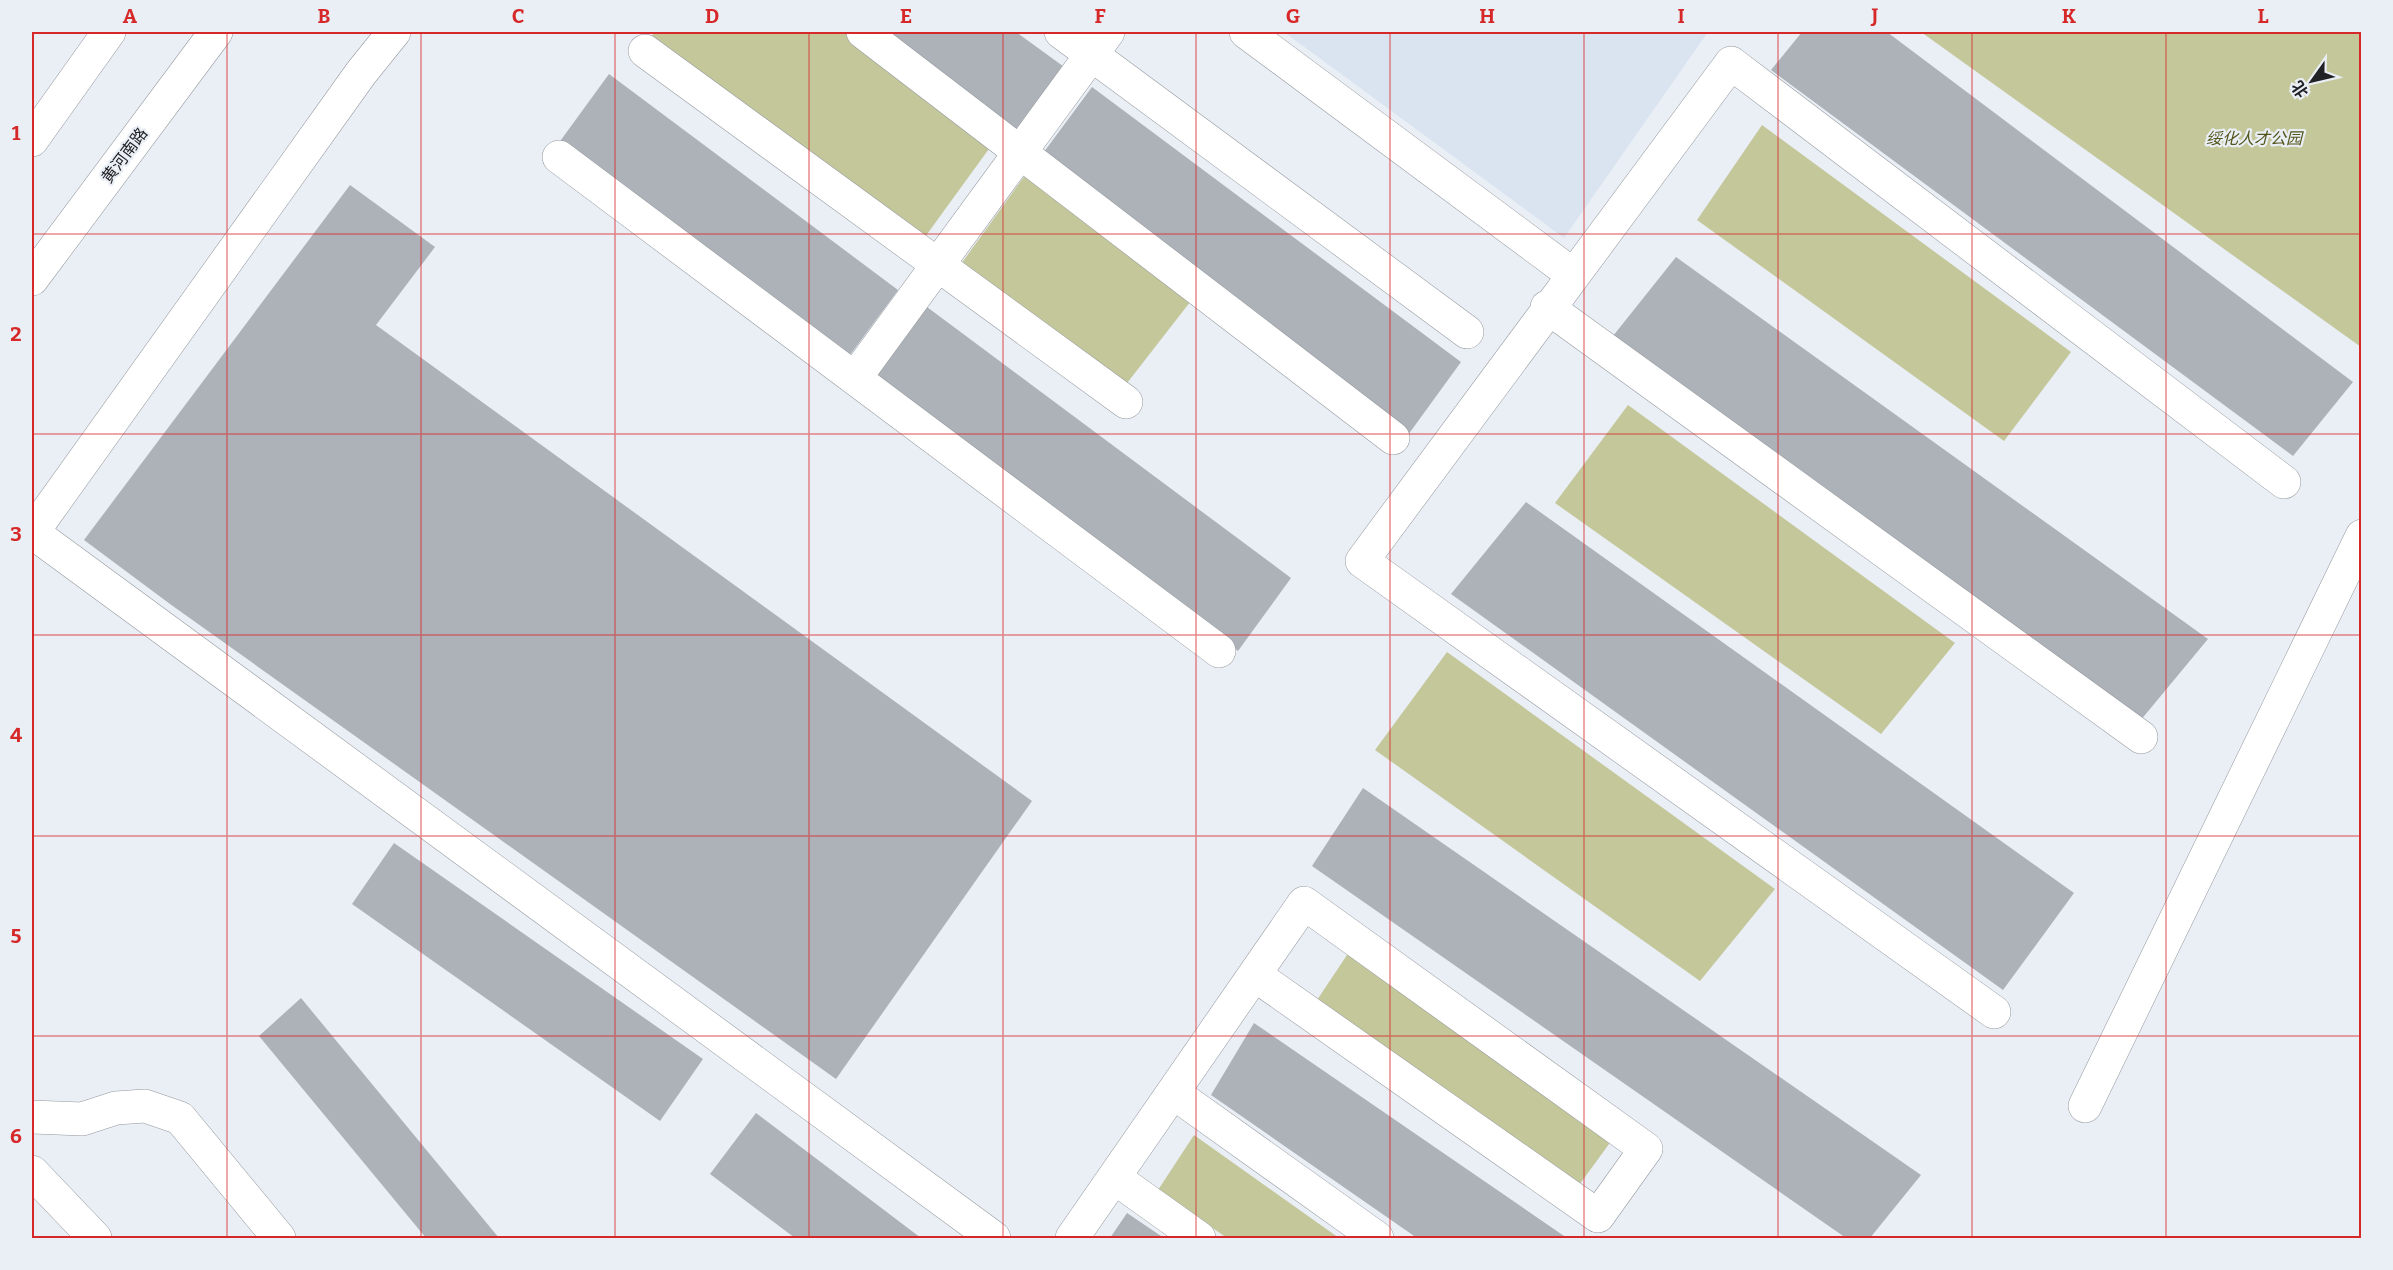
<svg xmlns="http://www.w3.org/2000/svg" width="2393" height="1270" font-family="Bitter,'Noto Sans SC',serif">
<rect width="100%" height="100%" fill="#eaeff6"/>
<!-- built -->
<path fill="#dae4f0" d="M1284,32H1708L1564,238Z"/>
<!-- green -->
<path fill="#c4c79a" d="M655,32H862L999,135L925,237L649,39Z
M1921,32H2361V347Z
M1762,125L2071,352L2004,441L1697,220Z
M1028,171L1194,297L1124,387L961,264Z
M1628,405L1955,643L1881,734L1555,503Z
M1447,652L1775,889L1700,981L1375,750Z
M1349,952L1612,1140L1574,1192L1313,1006Z
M1194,1135L1339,1238H1227L1158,1190Z"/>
<!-- building -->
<path fill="#adb2b8" d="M870,32H1016L1067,69L1015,139Z
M1802,32H1887L2353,382L2293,456L1771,70Z
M609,74L898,290L847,359L558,144Z
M1092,87L1461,362L1408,435L1038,160Z
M350,185L435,247L376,325L1032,801L836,1079L170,604L84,540Z
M1676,257L2208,639L2140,721L1609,341Z
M923,304L1291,578L1238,651L868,377Z
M1526,502L2074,893L2003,990L1451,594Z
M1363,788L1921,1175L1870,1238H1846L1312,866Z
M394,843L703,1059L660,1121L352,904Z
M301,998L499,1238H426L259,1036Z
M1254,1023L1567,1238H1417L1211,1095Z
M756,1113L921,1238H795L710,1174Z
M1127,1213L1164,1238H1110Z"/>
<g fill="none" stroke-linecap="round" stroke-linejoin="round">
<defs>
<path id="minor" d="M863,32L1393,438
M1061,32L1467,332
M1246,32L1572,274
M645,51L1126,402
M559,157L1219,651
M1547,307L2141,737
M855,378L1108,32
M32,532L994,1238
M32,533L361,73L394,32
M1994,1012L1362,561L1731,63L2284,482
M1174,1093L1377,1238
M2085,1106L2362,536
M1115,1178L1199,1238
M1072,1238L1304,903L1646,1149L1598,1216L1255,975"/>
<path id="major" d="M32,140L109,32
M32,279L216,32
M32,1117L82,1119L116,1108L145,1106L180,1118L279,1238
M32,1172L95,1238"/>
</defs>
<!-- minor casing -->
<use href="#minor" stroke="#94999e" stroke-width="34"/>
<!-- major casing -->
<use href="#major" stroke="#94999e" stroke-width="34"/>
<!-- minor -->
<use href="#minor" stroke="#fff" stroke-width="33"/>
<!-- major -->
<use href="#major" stroke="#fff" stroke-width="33"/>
</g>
<!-- grid -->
<path fill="none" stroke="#d62828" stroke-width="1.5" stroke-opacity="0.55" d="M227,32V1238M421,32V1238M615,32V1238M809,32V1238M1003,32V1238M1196,32V1238M1390,32V1238M1584,32V1238M1778,32V1238M1972,32V1238M2166,32V1238M32,234H2362M32,434H2362M32,635H2362M32,836H2362M32,1036H2362"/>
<g text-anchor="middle" stroke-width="4.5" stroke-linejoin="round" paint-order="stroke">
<!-- park labels -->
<g font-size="16" font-style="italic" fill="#54551a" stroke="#eaeff6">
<text x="2254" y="144">绥化人才公园</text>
</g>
<!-- street labels -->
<g font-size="16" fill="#212225" stroke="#eaeff6">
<text transform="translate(124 155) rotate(-53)" y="6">黄河南路</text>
</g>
</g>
<!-- border -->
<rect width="2393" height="1270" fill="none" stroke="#eaeff6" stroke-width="66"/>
<!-- north arrow -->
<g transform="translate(2312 81) rotate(236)" stroke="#eaeff6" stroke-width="4.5" paint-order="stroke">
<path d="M0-4.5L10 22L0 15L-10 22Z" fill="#212225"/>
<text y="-9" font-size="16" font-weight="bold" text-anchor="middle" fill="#212225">北</text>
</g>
<rect x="33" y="33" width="2327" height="1204" fill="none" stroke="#d62828" stroke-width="2"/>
<g font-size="20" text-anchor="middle" font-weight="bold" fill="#d62828">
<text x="130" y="23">A</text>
<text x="324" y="23">B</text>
<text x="518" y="23">C</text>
<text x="712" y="23">D</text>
<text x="906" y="23">E</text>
<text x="1100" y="23">F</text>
<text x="1293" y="23">G</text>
<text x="1487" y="23">H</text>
<text x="1681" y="23">I</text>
<text x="1875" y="23">J</text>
<text x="2069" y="23">K</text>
<text x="2263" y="23">L</text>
<text x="16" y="140">1</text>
<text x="16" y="341">2</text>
<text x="16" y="541">3</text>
<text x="16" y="742">4</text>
<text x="16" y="943">5</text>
<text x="16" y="1143">6</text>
</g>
</svg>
